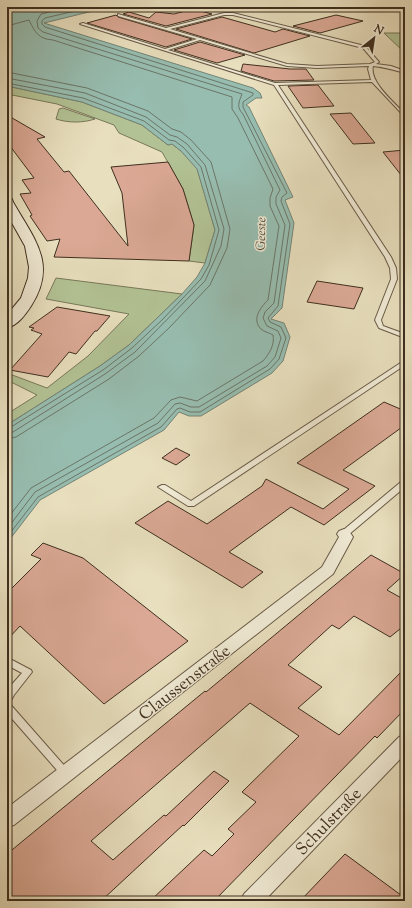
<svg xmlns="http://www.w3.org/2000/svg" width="412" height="908" font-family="'Sorts Mill Goudy',serif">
<rect width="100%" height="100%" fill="#e8dfbe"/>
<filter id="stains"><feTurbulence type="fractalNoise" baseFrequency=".005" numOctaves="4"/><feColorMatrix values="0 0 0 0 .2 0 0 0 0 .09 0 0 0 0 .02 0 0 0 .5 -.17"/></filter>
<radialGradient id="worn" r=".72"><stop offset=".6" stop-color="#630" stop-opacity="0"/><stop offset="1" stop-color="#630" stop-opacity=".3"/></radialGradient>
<!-- green -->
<path fill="#b2c294" stroke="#78785a" d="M384,33H405V53Z
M7,86L82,102L142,125L168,145L172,144L181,151L197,168L215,230L205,263L189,261L194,225L183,189L162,152L119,133L114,125L57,104L7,94Z
M63,108L95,119C83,123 68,123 56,119L59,109Z
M56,278L182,294L129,345L100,366L7,425V414L37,395L7,380V373L47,388L88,356L129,314L46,299Z"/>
<!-- water -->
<path fill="#97bdb0" stroke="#748476" d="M27,7H129L97,10L44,23L253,88L260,93L262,98H256L246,105L249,107L293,197L285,200L294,223L282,308L271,319L284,323L290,337L283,361L272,373L201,416H189L179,412L164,430L40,500L7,543V425L100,366L129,345L182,294L197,277L205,263L215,230L197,169L181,151L172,144L168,145L142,125L82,102L7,86V11Z"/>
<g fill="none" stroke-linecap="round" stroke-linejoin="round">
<!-- shore -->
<path stroke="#6b7668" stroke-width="1" d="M7,26L29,20C35,32 38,39 53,40L232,97V109L238,118L273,189L270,198V206L279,226L268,300C261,307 251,319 261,329C264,332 270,333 273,335C275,345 269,354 263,361L197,401L180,397L171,400L154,418L31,488L7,519
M7,72L87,88L148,111L172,129L181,132L191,140L211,162L230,229L227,248L210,285L169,328L139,356L109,379L16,437L7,439
M7,78L85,93L146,117L170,135L177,137L187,144L205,165L224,229L221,246L205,281L135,352L105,374L13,432L7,433
M7,83L83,98L144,121L169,140L175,141L184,148L201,167L219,230L209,265L201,279L162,320L132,348L103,370L11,427L7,428
M7,529L35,492L158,423L175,404L180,403L191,407H199L267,366L275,357L281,338L278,331L267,326L263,318L265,312L274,303L285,225L276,204V197L280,190L243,114C236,107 239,102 242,94L43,32L38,28L37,21L41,14L70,7
M7,537L38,497L161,427L177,409L180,408L190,412H200L270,369L279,359L286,338L281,327L270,322L268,318L278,306L290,224L281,201L282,197L287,193L243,107V102L253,95V93L45,27L42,24V21L45,18L92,7"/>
</g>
<!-- building -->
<path fill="#daa894" stroke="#3f2f1f" d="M193,9L212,14L166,26L123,14L129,12L149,18L156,12L174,14Z
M116,15L118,17L192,39L166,47L87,23Z
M336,15L363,21L320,33L293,26Z
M222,17L275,32L283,29L310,36L254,53L176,29Z
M200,42L245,55L217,63L174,50Z
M243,64L290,69H306L314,80L274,81L241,71Z
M318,85L334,106L303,108L288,86Z
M351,113L375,143L353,144L330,114Z
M7,115L45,137L37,139L64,172L69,171L128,246L122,193L111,167L168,162L183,189L194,225L189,261L54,257L60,239L47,241L30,216L32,215L20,194L31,193L22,180L34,178L7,142Z
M405,150V180L383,152Z
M317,281L363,288L354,309L307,302Z
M57,307L110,316L97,331H95L76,354L69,352L48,377L10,370L42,334L31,330L34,328L29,327Z
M384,402L405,411V425L343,470L375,486L324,525L291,507L229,552L263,572L242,588L135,523L168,501L207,524L262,486L266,479L323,509L349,489L297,463Z
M176,448L190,455L176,465L162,458Z
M43,543L83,558L188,641L104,704L20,626L7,640V593L41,559L31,555Z
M371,555L405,574L387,590L405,600V625L390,637L354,616L339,629L332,625L288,665L322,687L298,708L339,735L405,668V709L377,738L375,736L214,901H150L204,850L212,856L234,834L228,829L256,802L242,792L299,736L250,703L91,841L113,860L164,815L166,816L214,771L229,781L184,826L183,825L101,901H7V854L205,691L206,692Z
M345,854L405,898V901H300Z"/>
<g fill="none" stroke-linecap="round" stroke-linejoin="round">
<defs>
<path id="lane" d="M224,13H233L365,46L379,62L376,64L391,66L405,71V73C394,70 384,67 373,66C369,82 395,103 405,114V117L372,82L278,85L391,257L396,268L397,279L381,320L383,326L405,334V338L379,328L375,320L391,279L390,268L385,257L274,85L80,24L83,23L165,49L197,39L118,16V14L166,28ZM224,15H233L363,48L375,62L370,64L317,66L287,64L170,29ZM200,40L287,66L317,68L369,66L368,69L371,80L275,83L168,50Z
M405,360V365L194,506H188L158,487L162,485H165L191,501Z
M402,481H405V487L347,536H341L340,534L341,532Z
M7,659L12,660L31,670L32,672L14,695L10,702L7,703L10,704L69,771L71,774L69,777L66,778L63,777L7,713V690L22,673L7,665Z"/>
<path id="street" d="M344,529L349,531L353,537L333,574L14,825L7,827V808L322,567L339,537L337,534L339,531Z
M405,735V754L264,901H241L244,894L399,737Z"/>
<path id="secondary" d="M7,198L12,199L13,202C34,239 58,264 31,306C25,315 18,325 7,328V315L21,298L28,278L29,267L25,246L7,214Z"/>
</defs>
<!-- lane casing -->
<use href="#lane" stroke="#695b47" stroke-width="2"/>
<!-- street casing -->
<use href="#street" stroke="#695b47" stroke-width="2"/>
<!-- secondary casing -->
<use href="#secondary" stroke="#3f2f1f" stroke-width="2"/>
<!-- lane -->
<use href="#lane" fill="#f0ead5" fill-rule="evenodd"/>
<!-- street -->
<use href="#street" fill="#f0ead5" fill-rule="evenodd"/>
<!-- secondary -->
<use href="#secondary" fill="#f0ead5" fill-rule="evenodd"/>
</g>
<g text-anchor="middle" stroke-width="3" stroke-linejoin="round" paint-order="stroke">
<!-- far-water labels -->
<g font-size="13" font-style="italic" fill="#555243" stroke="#f0ead5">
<text transform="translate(260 234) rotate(-89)" y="5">Geeste</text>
</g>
<!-- near-street labels -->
<g font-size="17" fill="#3f2f1f" stroke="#f0ead5">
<text transform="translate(184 682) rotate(-38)" y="6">Claussenstraße</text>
<text transform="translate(328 821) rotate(-46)" y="6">Schulstraße</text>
</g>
</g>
<!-- margin -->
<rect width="412" height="908" fill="none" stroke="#e8dfbe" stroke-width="24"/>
<rect x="8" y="8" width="396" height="892" fill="none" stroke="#3f2f1f" stroke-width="2"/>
<rect x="12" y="12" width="388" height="884" fill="none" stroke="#3f2f1f"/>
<!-- north arrow -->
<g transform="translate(374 38) rotate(30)" stroke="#f0ead5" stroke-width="3" paint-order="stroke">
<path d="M0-3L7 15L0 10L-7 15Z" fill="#3f2f1f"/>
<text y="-6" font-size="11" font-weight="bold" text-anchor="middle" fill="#3f2f1f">N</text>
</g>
<rect width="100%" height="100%" filter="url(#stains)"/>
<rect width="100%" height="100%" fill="url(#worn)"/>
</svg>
